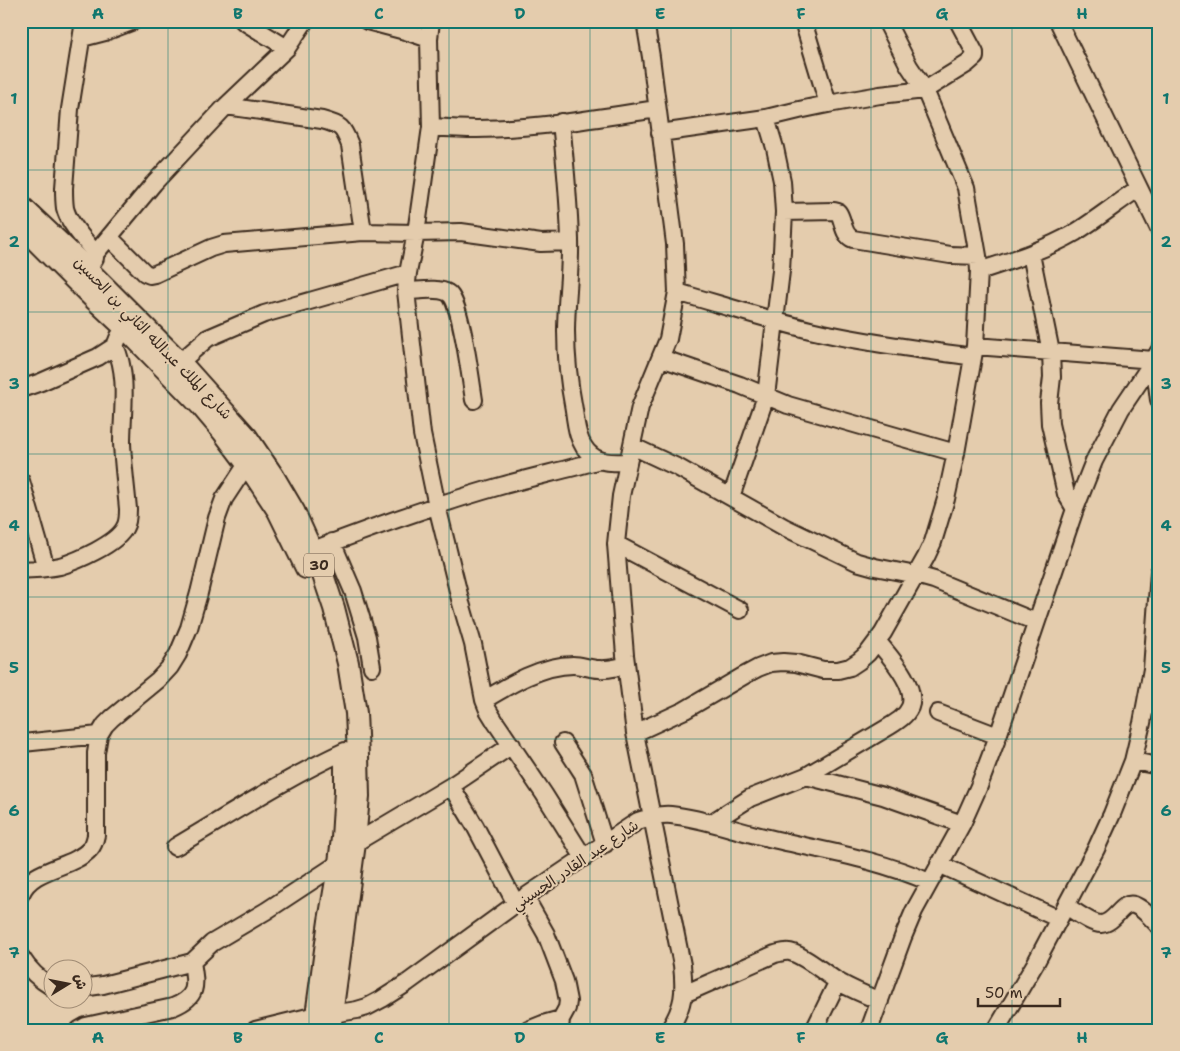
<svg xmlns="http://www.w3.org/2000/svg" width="1180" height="1051" font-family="'Shantell Sans','Playpen Sans Arabic',sans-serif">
<rect width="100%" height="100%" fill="#e4ccad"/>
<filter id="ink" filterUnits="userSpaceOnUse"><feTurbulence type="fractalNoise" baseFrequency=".02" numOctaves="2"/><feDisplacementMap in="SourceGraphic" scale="10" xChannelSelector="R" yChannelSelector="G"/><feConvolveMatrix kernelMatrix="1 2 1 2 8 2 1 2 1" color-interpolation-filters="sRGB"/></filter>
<g filter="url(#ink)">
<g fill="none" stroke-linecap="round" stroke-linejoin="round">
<defs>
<path id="minor" d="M84,21L70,109L64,188C64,194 64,201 65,208C69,225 86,240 95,254
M243,21L287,48
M367,21L405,31L429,39
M431,21L429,39L431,127L416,233L408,273L406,291L422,434L437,506L461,603L473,644L484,700L488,710L496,723L544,794L584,858
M645,21L651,57L675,244L677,292L668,339L640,407L621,496L616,544L625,655L635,733L682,965C685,992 684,1006 669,1030
M803,21L828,104
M1058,21L1159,229
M82,38L105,32L134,21
M226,106L322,120C341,125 343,127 350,145L363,232
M561,122C565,161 569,200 570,240C571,270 566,301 566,331C566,358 569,384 574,410C576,426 578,444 591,455C601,464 616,462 628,462
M431,127C446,128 462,129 477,129C537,129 598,118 657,109
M660,133L766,118L799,110L828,104L880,95L925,90L967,64L975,57V53L958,21
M784,212L834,211L838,212C844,220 842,235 853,239L950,255L978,256
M109,237L145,273L150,275L155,274L211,248L224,244L363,232L416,233L461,232L541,243L570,242
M1031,254L1051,352L1052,377L1049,403L1050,424L1066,494L1075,509
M87,270L95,258V254L154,183L226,106L287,48L305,21
M979,271C1013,260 1045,250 1076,232C1097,219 1118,202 1139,188
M406,291C418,291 438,287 448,293C461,300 471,382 474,400
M677,292C722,305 766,319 810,330C864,343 919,349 973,357
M975,346L1154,360L1159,400
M661,358L740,385L788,405L910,440L956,453
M180,362L208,338L264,314L408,273
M21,389L41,382L98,357L115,346L119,336
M632,446L679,468L784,527L857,562L875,567L916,575L934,580L1036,622
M21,481L46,568
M731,497L766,396L781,271L784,212L782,181L775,148L766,118
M332,542L353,591L367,637L372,667
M616,544L740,610
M313,550C373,527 434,505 497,487C531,477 566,470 600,460
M21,570C34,569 47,569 60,566C77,561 117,544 125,527C128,522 128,515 128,509C126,487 123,465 122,443C122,411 129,376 115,346
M484,700C509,685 542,665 573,665C582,665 590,669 599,669C608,670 617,667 626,666
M938,713L998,736
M635,733L685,710L745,675L758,668L771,663L783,662L796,663L823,670H838L850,667L859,661L868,653L883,633L926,557L933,542L946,499L956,453L975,346L979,271L978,256L966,188L925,90L909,66L886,21
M23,743L99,735
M563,743L583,774L605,844
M1133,761L1159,766
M806,776L890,726C898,721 906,716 910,707C918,687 890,657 878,642
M451,786L475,826L516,904
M711,823L750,798L806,776L883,796L962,824
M355,843L451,786L512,745
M175,847C231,814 286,778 345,751
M939,864L1059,919
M21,894C32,867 72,869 90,849C94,845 95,840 96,835V753L99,735L105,725L112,718L158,680L170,667L178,654L189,628L199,593L217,518L224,499L247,464
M525,897L546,934L564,981L568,1001L567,1008L561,1019L560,1030
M1066,906C1075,911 1091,924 1101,924C1116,923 1121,901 1134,905C1143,908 1152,919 1159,926
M21,957C29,970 40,980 52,987
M82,988L103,985L192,962L212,943L266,911L339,863
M684,994L775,954C780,953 785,951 790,952C803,955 825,973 837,981C851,989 865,995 880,1001
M332,1014L357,1010L367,1007L382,999L407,983L525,897L638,821C649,817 659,814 671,815C701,818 731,829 760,836C817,850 876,858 929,882
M79,1030L86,1026L173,1007C198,997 196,986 192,962
M255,1030L316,1015
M528,1030L543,1024L561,1019
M814,1030L838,981
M869,1030L903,937L914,911L962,824L979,786L998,736L1075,509L1094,461L1121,409L1154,360L1159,351
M996,1030L1035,964L1096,849L1112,814L1133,761L1142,723L1152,669L1159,572"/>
<path id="major" d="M21,206L76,258L180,362L247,437L274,477L294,511L323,575L334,608L348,663L356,713L358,756L359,796L355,843L330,1030
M21,226L95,300L125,328L201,406L223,432L247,464L278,511L306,568
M314,1030L329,921L339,863L342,838L345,791V762"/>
</defs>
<!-- minor casing -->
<use href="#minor" stroke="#3b2a1e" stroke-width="20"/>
<!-- major casing -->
<use href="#major" stroke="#3b2a1e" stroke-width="24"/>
<!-- minor -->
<use href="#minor" stroke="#e4ccad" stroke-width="16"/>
<!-- major -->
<use href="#major" stroke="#e4ccad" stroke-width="20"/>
</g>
</g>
<!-- grid -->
<path fill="none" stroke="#0f766e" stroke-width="1" stroke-opacity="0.55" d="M168,21V1030M309,21V1030M449,21V1030M590,21V1030M731,21V1030M871,21V1030M1012,21V1030M21,170H1159M21,312H1159M21,454H1159M21,597H1159M21,739H1159M21,881H1159"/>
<g text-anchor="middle" stroke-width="4" stroke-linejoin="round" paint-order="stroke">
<!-- shield labels -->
<rect fill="#e4ccad" stroke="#6e5b49" stroke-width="1" x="304" y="553.5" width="30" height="23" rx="4"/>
<g font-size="14" font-weight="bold" fill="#3b2a1e">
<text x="319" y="570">30</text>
</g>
<!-- street labels -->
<g font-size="15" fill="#3b2a1e" stroke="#e4ccad">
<text transform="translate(153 338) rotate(46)" y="5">شارع الملك عبدالله الثاني بن الحسين</text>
<text transform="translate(575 865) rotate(-34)" y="5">شارع عبد القادر الحسيني</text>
</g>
</g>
<!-- margin -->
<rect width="1180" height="1051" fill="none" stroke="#e4ccad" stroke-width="55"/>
<!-- north arrow -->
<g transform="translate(68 984) rotate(80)"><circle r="24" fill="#e4ccad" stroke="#a08b74"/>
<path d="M0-4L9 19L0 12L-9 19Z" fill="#3b2a1e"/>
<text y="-8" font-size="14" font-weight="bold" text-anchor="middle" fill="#3b2a1e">ش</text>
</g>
<!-- scale -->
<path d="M978 998v8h82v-8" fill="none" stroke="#3b2a1e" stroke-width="2.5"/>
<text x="985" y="998" font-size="15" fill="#3b2a1e" stroke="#e4ccad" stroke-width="4" paint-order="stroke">50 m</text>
<rect x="28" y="28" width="1124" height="996" fill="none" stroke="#0f766e" stroke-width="2"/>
<g font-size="16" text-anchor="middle" font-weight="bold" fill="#0f766e">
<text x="98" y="19">A</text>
<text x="238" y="19">B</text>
<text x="379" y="19">C</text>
<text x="520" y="19">D</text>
<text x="660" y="19">E</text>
<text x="801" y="19">F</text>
<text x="942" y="19">G</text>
<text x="1082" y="19">H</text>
<text x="14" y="104">1</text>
<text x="1166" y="104">1</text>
<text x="14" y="247">2</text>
<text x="1166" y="247">2</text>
<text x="14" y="389">3</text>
<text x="1166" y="389">3</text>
<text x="14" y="531">4</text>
<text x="1166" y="531">4</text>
<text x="14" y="673">5</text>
<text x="1166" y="673">5</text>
<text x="14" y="816">6</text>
<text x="1166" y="816">6</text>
<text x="14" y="958">7</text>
<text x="1166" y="958">7</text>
<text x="98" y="1043">A</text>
<text x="238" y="1043">B</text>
<text x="379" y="1043">C</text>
<text x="520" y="1043">D</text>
<text x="660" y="1043">E</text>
<text x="801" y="1043">F</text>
<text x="942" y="1043">G</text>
<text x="1082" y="1043">H</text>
</g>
</svg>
